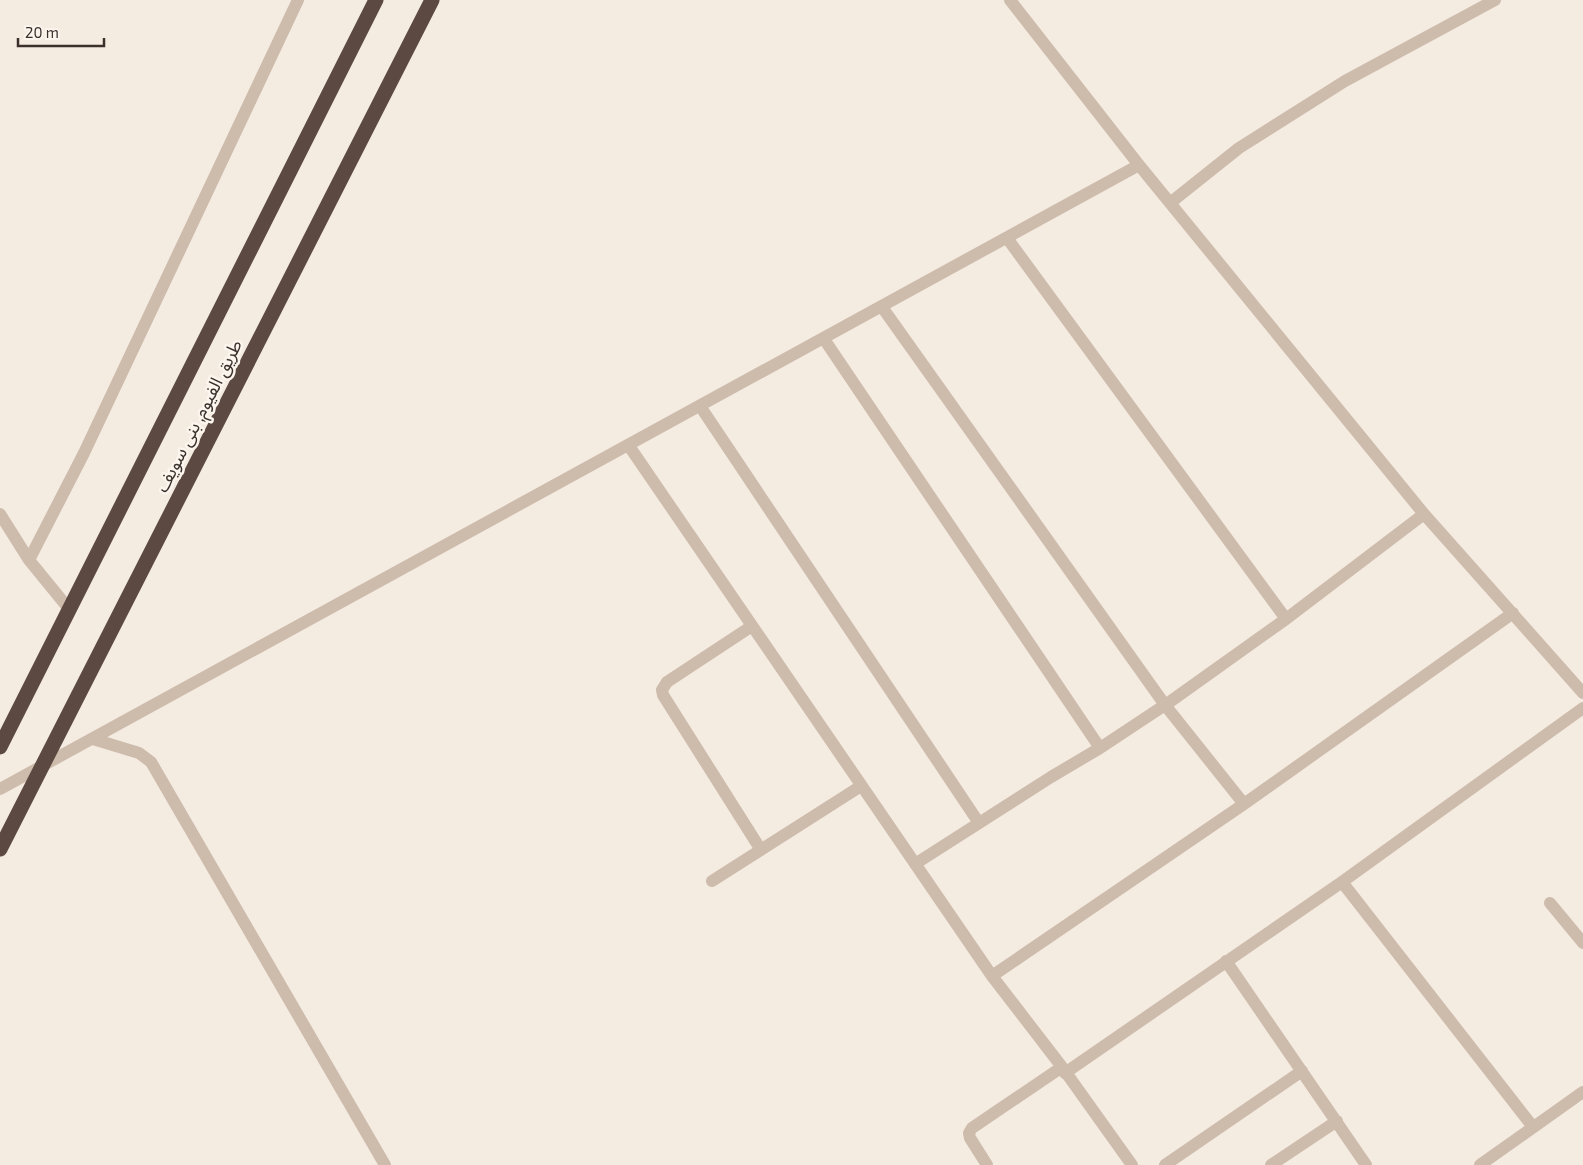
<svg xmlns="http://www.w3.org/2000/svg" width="1583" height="1165" font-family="'Exo 2','Noto Sans Arabic',sans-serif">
<rect width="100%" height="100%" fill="#f4ebe1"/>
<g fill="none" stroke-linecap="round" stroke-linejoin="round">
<!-- minor -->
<path stroke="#cdbbac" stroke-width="12" d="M1010,0L1139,165L1424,514L1583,693
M1170,203L1239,148L1345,81L1495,0
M1007,238L1286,619
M882,307L1165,705L1244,804
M824,339L1100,748
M700,406L979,823
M629,446L992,976L1062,1067L1132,1165
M0,514L29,560L69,609
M29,560L84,453L298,0
M752,626L667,682L662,690L663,695L761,850
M93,739L139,753L151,762L385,1165
M0,789L1139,165
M915,864L1051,777L1100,748L1171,701L1286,619L1424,514
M712,881L861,786
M1342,882L1533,1127
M1550,903L1583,943
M1226,961L1366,1165
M992,976L1244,804L1513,613
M1065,1073L1342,882L1583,708
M987,1165L970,1138L969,1133L972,1128L1062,1067
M1165,1165L1302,1071
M1271,1165L1337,1121
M1480,1165L1583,1092"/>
<!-- highway -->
<path stroke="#5c4a42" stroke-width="15" d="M0,747L376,0
M0,849L432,0"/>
</g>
<g text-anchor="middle" stroke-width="5" stroke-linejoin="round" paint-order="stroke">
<!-- street labels -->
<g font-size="18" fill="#3b302b" stroke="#fbf5ee">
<text transform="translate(199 416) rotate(-63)" y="6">طريق الفيوم, بنى سويف</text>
</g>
</g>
<!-- scale -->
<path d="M18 38v8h86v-8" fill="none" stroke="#3b302b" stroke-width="2.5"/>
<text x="25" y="38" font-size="15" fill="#3b302b" stroke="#fbf5ee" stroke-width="4" paint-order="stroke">20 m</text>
</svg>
